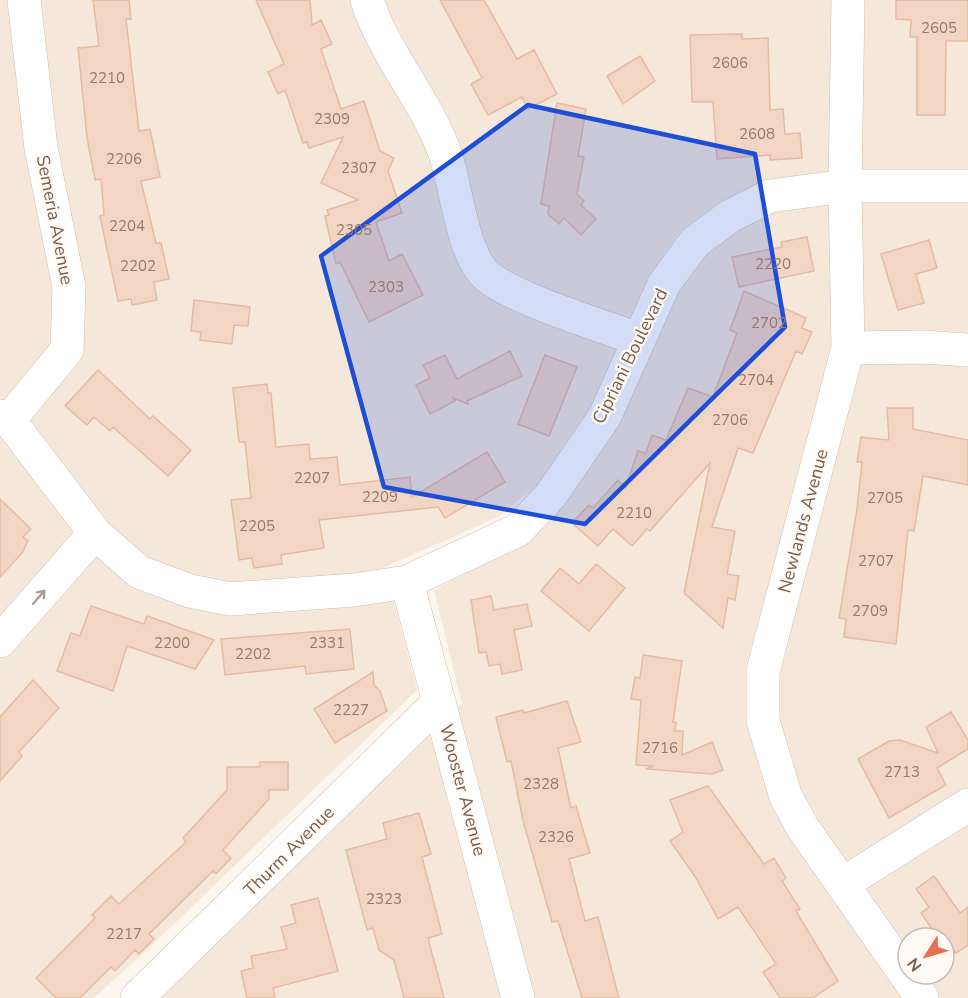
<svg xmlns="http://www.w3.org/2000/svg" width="968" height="998" font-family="'Nunito Sans',sans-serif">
<rect width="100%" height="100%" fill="#fdf6ec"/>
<!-- residential -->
<path fill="#f5e8da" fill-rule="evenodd" d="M0,0H968V172L762,185L722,201L679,233L649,276L593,406L541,482L498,517L385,567L417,690L146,951L94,998H0Z
M863,202H968V998H157L462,704L434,590L533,537L672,304L694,261L722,238L783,208ZM908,938H944V974H908Z"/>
<!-- building -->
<path fill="#f3d5c3" stroke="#e6bba3" stroke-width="1.5" d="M93,0H129L131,19H126L139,131L150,129L160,177L141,181L156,243H161L169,279L154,282L157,300L132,305L131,299L118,301L100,216L104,215L101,179L95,180L87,138L78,48L99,46Z
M256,0H310L312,25L321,20L332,44L321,49L341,109L364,101L380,151L394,158L388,171L402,213L376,222L389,261L402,254L423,295L369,322L340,262L336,264L325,216L329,215L327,210L358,200L321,183L343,137L309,148L307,142L303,143L285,90L278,94L268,72L284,64Z
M440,0H484L517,59L534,50L557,94L528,109L522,97L488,115L471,84L482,78Z
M896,0H968V41H946L945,115H917V37H910L911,20L896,19Z
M742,34V39L768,38L770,110L783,109L785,134L800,133L802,158L770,160V155L717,159L713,102H692L690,35Z
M640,56L655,81L623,104L607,76Z
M557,103L586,109L578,156L584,157L577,194L584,201L581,205L596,219L581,235L564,218L559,224L548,214L549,206L541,204Z
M807,237L814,271L739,287L732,257L782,247L781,242Z
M929,240L937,268L916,274L924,303L898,310L881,254Z
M744,291L806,318L802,328L812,332L802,354L796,351L753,453L738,448L712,527L735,531L727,574L739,576L735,600L728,598L723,628L684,593L710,463L650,531L647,529L632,546L613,529L598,546L572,523L589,505L593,508L618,480L626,487L638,451L646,453L652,435L666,440L688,388L713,397L737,333L730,330Z
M194,300L250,307L248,326L234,325L232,344L200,340L201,332L191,331Z
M510,351L522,376L467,401L468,404L453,398L455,401L430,414L416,385L430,378L423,365L445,355L457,379Z
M545,355L577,367L549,436L518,424Z
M98,370L150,419L153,416L191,450L168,476L113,427L110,431L94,417L87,425L65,406Z
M267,384L268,393H271L276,447L309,444L310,459L337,457L340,485L410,477L412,497L487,452L505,482L445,518L438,507L319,520L324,548L281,555L282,564L254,568L252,558L239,560L231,500L251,498L245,442H239L233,388Z
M887,408H913V429L968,440V485L923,476L914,531L908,530L896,644L844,637L846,619L839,618L857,509L862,462H857L861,437L889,440Z
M0,499L31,529L23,537L28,541L22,553L0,577Z
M596,564L625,588L589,631L541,591L560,568L579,584Z
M491,596L494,610L527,604L532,626L514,630L522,670L502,674L500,664L489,666L486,652L479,653L471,600Z
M91,606L144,624L147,616L214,640L195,669L127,646L113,691L57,671L71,633L80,636Z
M350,629L354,669L306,674L305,666L225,675L221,639Z
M643,655L682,661L673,722H676L675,731H683L682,755L712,742L723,770L712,774L646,769L653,766L636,765L641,700L631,699L635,677L640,678Z
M373,672L374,685L380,691L387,711L335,743L314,709Z
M33,680L59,708L19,752L22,756L0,781V717Z
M567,701L581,742L558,748L571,808L576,806L590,853L569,859L585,921L598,917L619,998H582L558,921L552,922L523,821L511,761L507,762L496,717L523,710L524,713Z
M951,712L968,740V749L937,768L946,785L889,818L858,759L889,741L900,740L938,753L926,727Z
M260,762H288V790H269V799L223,850L231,858L216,874L213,871L149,934L154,939L139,954L135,950L115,971L111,967L80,998H56L36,978L95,918L92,915L111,896L119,904L186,842L183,838L227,790V767H260Z
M708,786L764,864L774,858L786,878L782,881L800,909L796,911L838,981L813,998H780L763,972L776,964L738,907L718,919L696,878L670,841L683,832L670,800Z
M419,813L431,854L422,857L442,934L428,938L444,998H404L394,960L379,950L373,928L367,930L346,850L387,839L383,823Z
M934,876L960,913L968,907V945L956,953L954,951L950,954L944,946V938H938L921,913L929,907L916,889Z
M318,898L338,971L273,988L275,998H247L241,971L253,968L251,956L287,949L281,927L296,923L291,905Z"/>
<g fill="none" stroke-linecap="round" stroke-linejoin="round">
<defs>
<path id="minor" d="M367,0C385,56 425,98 445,153C456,186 462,250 484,273C506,297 603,326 638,339
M848,0L845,186L848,348L763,671V721L786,797L803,828L922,998
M848,348L922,347L968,350
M0,416L9,420L95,533L139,572L190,591L230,599L354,590L407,582L518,530L551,495L605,416L664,284L694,243L730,216L770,196L845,186H968
M9,420L67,350L69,287L41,148L24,0
M407,582L518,998
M0,641L95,533
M844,883L968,805
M137,998L439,702"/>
</defs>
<!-- minor casing -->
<use href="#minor" stroke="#d1beb0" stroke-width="34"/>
<!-- minor -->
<use href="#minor" stroke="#fff" stroke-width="33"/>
</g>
<!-- one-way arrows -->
<defs><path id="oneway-shaft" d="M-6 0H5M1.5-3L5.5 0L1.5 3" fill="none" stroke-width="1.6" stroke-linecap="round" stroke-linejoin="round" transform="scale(1.5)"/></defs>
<use stroke="#af9d94" href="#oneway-shaft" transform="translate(39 597) rotate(-49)"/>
<!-- marked area -->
<path fill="#1d4ed8" fill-opacity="0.2" stroke="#1d4ed8" stroke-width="4.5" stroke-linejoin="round" d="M528,105L755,154L785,327L585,524L384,487L321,256Z"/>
<g text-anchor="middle" stroke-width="4.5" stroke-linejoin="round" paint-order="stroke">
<!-- number labels -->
<g font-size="15" fill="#987a6a">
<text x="939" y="33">2605</text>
<text x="730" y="68">2606</text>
<text x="107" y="83">2210</text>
<text x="332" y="124">2309</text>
<text x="757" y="139">2608</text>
<text x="124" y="164">2206</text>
<text x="359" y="173">2307</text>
<text x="127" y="231">2204</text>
<text x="354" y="235">2305</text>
<text x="773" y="269">2220</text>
<text x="138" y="271">2202</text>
<text x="386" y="292">2303</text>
<text x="769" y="328">2702</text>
<text x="756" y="385">2704</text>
<text x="730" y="425">2706</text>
<text x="312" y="483">2207</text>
<text x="380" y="502">2209</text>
<text x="885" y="503">2705</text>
<text x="634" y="518">2210</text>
<text x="257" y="531">2205</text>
<text x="876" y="566">2707</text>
<text x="870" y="616">2709</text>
<text x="172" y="648">2200</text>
<text x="327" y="648">2331</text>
<text x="253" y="659">2202</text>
<text x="351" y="715">2227</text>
<text x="660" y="753">2716</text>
<text x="902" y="777">2713</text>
<text x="541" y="789">2328</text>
<text x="556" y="842">2326</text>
<text x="384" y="904">2323</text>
<text x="124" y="939">2217</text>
</g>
<!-- street labels -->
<g font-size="18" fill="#7a5c4d" stroke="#fffaf3">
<text transform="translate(55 220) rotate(79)" y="6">Semeria Avenue</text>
<text transform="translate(630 356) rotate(-64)" y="6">Cipriani Boulevard</text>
<text transform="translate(803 521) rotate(-75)" y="6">Newlands Avenue</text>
<text transform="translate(463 790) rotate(75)" y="6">Wooster Avenue</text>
<text transform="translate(289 851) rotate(-45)" y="6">Thurm Avenue</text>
</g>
</g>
<!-- north arrow -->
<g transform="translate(926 956) rotate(233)"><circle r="28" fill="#fffaf3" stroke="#cabbb1" stroke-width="1.5"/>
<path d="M0-4.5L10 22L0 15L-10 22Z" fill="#e76f51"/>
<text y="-9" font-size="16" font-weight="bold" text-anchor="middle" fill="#7a5c4d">N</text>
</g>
</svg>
